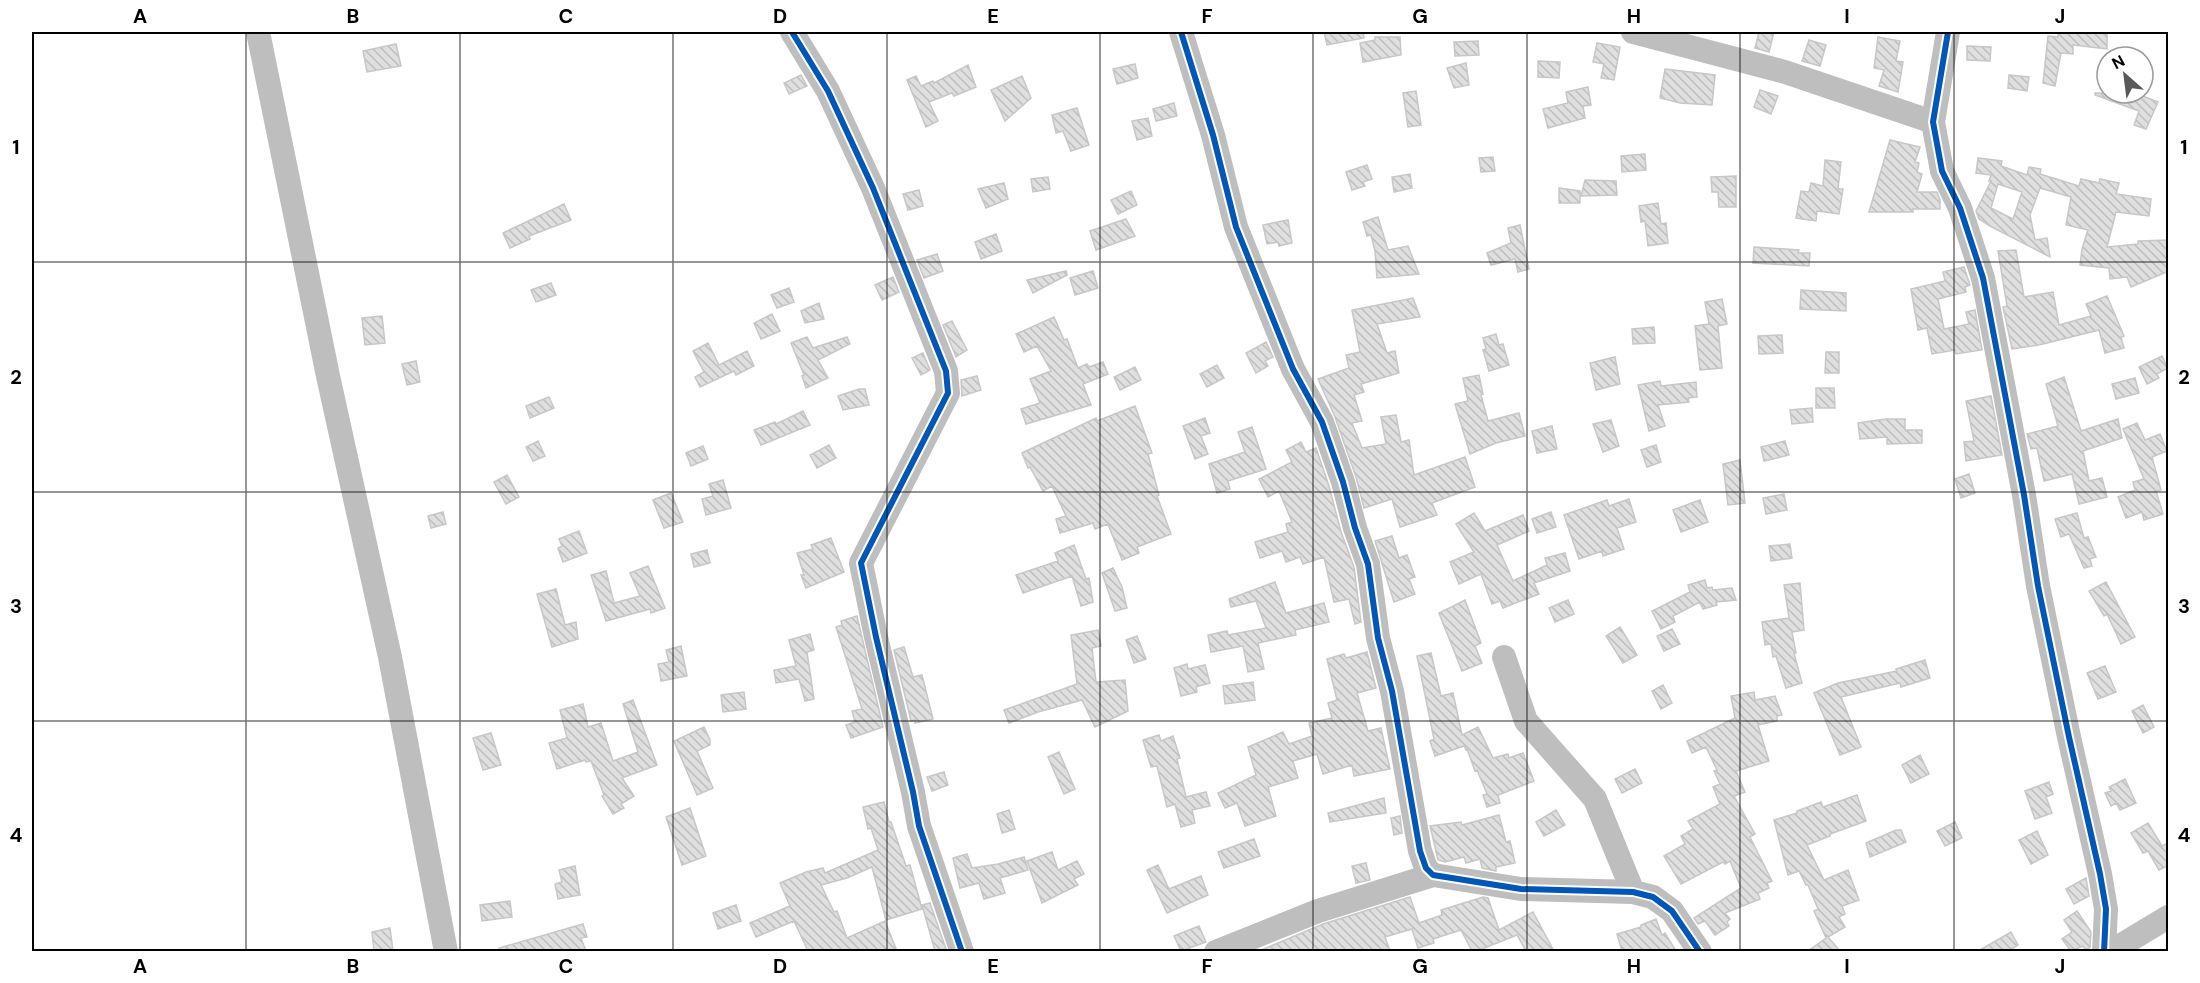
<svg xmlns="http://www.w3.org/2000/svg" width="2200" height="983" font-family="'DM Sans',sans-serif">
<defs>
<pattern id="building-back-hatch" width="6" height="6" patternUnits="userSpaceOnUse" patternTransform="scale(1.5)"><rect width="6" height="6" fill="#dfdfdf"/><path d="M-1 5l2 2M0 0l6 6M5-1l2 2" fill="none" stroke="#bebebe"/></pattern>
</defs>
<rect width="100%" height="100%" fill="#fff"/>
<!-- building -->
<path fill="url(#building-back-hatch)" stroke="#c7c7c7" stroke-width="1.5" fill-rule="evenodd" d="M1324,32H1363L1364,38L1327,45Z
M1759,32H1774L1769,52L1755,48Z
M2058,32H2107V49L2073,45V54L2061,53L2055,86L2043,83L2048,36L2058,37Z
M1375,37H1400L1401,55L1363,62L1360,43L1375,40Z
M1878,37L1900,41L1896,61L1903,62L1898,92L1879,86L1884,70L1874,68Z
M1809,40L1826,45L1820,66L1802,61Z
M1478,41L1479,55L1455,56L1454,42Z
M1597,43L1620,47L1614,80L1601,78L1604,64L1593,62Z
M396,44L401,66L367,72L363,51Z
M1967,46L1991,47L1990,61L1967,60Z
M1538,61L1560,62L1559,78L1538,77Z
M1466,63L1469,85L1454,88L1447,68Z
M1135,64L1138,78L1117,84L1113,69Z
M968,65L976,87L954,96L952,93L929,102L938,121L926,127L907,80L916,76L921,86L933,81L934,83Z
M1665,69L1715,75L1712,105L1680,103L1660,98Z
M801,75L807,86L789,94L784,83Z
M2009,75L2029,77L2027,91L2008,88Z
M1022,76L1031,98L1005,121L991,90Z
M1588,87L1591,105L1583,106L1585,118L1548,128L1543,109L1568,103L1566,92Z
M1760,90L1778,96L1771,114L1754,107Z
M1416,91L1421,125L1408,127L1403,93Z
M2095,93H2135L2158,102L2146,129L2134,125L2139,111L2095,95Z
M1174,103L1177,116L1156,121L1153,109Z
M1077,108L1089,145L1071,151L1063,131L1056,133L1052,115Z
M1148,118L1152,136L1137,140L1132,121Z
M1890,140L1920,147L1915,162L1919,163L1917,172L1922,174L1917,192H1937L1940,200V209H1913V212H1869Z
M1645,154L1646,170L1622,172L1621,156Z
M1493,157L1495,171L1481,172L1479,158Z
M1978,158L2002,161L2001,166L2027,175L2029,167L2041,169L2040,174L2079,186L2081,179L2099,183L2100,179L2119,183L2116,194L2151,199L2149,216L2116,212L2107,247L2138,244V241L2169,240V271L2131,287L2127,277L2110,279L2109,268L2080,265L2082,249L2088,230L2066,225L2071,197L2040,188L2030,215L2035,240L2047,238L2050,257L1990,226L1979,219L1976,211L1991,181H1989L1991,175L1976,173ZM1998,184L2022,192L2013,219L1991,208Z
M1825,160L1841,162L1838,189H1843L1839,214L1817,211L1816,221L1796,218L1801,191L1809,192L1811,183L1823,186Z
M1367,165L1372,179L1363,182L1365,186L1352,190L1346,172Z
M1410,174L1412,188L1394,192L1392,177Z
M1736,176V207H1719L1718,192H1712L1711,177Z
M1048,177L1050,189L1033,192L1031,179Z
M1585,180L1616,181L1617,195L1581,196Z
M1004,183L1008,199L986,208L978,189Z
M1559,188L1580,191V203H1559Z
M919,190L923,206L908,210L903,194Z
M1131,191L1137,205L1118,214L1111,200Z
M1658,203L1661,224L1666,223L1668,243L1648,246L1645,221L1641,222L1639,206Z
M564,204L571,220L529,236L530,239L510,248L503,233Z
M1378,217L1388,250L1408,246L1419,274L1377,278L1375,251L1371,235L1367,236L1363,222Z
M1126,219L1135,236L1096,250L1090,231Z
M1288,220L1292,243L1279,246L1278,242L1267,244L1263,225Z
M1520,225L1529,269L1518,272L1515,259L1491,265L1487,253L1511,243L1508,228Z
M996,234L1002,251L981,259L975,242Z
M1754,247L1799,250L1798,253H1810L1809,266L1753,263Z
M2016,250L2024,297L2053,292L2059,325L2091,316L2086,304L2107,296L2124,336L2121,337L2124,348L2105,353L2099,330L2039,345L2012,349L2003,307L2007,306L1998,251Z
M937,254L943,271L924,278L917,260Z
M1964,267L1970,285L1965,287L1966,292L1938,299L1944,329L1969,324L1966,312L1975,310L1982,350L1956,354L1955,350L1932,354L1927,328L1918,330L1911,289L1945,281L1943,272Z
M1066,271L1067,275L1033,293L1027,280Z
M1093,271L1098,288L1075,295L1070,278Z
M893,277L899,292L882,300L875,285Z
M551,283L556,295L536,302L531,290Z
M789,288L794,302L777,308L771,295Z
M1801,290L1846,293V311L1800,309Z
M1413,298L1420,317L1377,324L1387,353L1395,351L1399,373L1361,384L1364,392L1354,395L1362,421L1352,423L1362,448L1386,444L1381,417L1396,415L1401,442L1409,440L1414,475L1465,457L1475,487L1432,503L1437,515L1400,527L1392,499L1364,508L1356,477L1335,417L1318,379L1349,368L1346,355L1360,352L1352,310Z
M1722,299L1727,324L1718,326L1722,368L1700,370L1695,326L1709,324L1705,302Z
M819,303L824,319L805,323L801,311Z
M772,314L780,331L761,339L754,323Z
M382,316L385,343L365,345L362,318Z
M1054,317L1064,340L1067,339L1078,368L1087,364L1089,367L1103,362L1108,374L1083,384L1091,405L1026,424L1021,409L1040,403L1030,379L1051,371L1037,346L1024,352L1016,334Z
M952,321L967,350L956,357L943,325Z
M1654,327L1655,343L1633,344L1632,329Z
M1496,334L1499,345L1503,344L1509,365L1489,371L1483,350L1486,349L1483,338Z
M1782,335L1783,353L1759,354L1758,336Z
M807,337L813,348L847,337L850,344L818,360L828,378L806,388L802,376L804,375L791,343Z
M1266,342L1273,357L1265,361L1268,366L1256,373L1246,353Z
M708,343L719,365L747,351L754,366L736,375L734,371L700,387L695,377L704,372L693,351Z
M1826,352H1839V373H1825Z
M923,353L930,370L921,375L912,358Z
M2162,356L2168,368L2157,374L2159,378L2147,384L2139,367Z
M1615,357L1620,384L1596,390L1590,363Z
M416,361L420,382L407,385L402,364Z
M1217,365L1224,378L1207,387L1200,374Z
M1135,367L1141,380L1120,390L1114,377Z
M1479,375L1483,394L1481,395L1488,421L1519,413L1525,436L1496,443L1470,454L1455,404L1468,401L1463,378Z
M977,376L981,390L962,396L961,380Z
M2064,377L2081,431L2118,419L2122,438L2083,451L2089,481L2102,478L2107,497L2079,504L2072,474L2044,481L2037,448L2031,449L2027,434L2058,426L2046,384Z
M2135,378L2139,393L2116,399L2112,384Z
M1660,381L1661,386L1696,382L1697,397L1688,398L1689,402L1658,405L1665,426L1649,431L1638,385Z
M1816,388H1834L1835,408H1816Z
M859,389H865L869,405L843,410L838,396Z
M1991,396L2002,455L1966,461L1964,442L1974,441L1966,401Z
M549,397L554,408L530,418L526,406Z
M1135,406L1152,453L1148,454L1159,495L1157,496L1171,534L1137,547L1139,553L1122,560L1108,524L1095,529L1093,523L1060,533L1056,519L1066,516L1052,486L1043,491L1030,467L1028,468L1022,453L1096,418L1097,421Z
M1812,408L1813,422L1792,424L1790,410Z
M803,411L810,425L761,445L754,430L775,422L776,424Z
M1205,418L1210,433L1201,436L1208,454L1195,459L1183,426Z
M1886,419H1905V430H1922V443L1887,444V437L1860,439L1858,423Z
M1611,420L1619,446L1603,452L1593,424Z
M2137,423L2145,440L2160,434L2167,451L2152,457L2161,490L2156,491L2163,514L2144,520L2142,512L2126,518L2118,497L2135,490L2133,482L2144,479L2123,429Z
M1552,426L1557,449L1537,453L1532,431Z
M1252,427L1266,469L1228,481L1230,489L1217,493L1209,464L1245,452L1238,432Z
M538,441L545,456L533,461L526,447Z
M1785,441L1789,455L1764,461L1761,447Z
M1301,442L1306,452L1316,448L1329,486L1341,532L1354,567L1361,622L1355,624L1349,599L1334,602L1324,557L1303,564L1300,557L1286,562L1282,551L1260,558L1255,542L1288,532L1286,524L1292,522L1279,491L1268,497L1259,479L1292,462L1286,450Z
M829,445L836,458L817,468L810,455Z
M1656,445L1661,462L1647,467L1641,450Z
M703,446L708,459L691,466L686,453Z
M1740,460L1745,503L1728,505L1723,464Z
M1969,474L1975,493L1961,498L1955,479Z
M507,475L519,497L506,504L494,482Z
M723,480L731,508L706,515L702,499L713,496L709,484Z
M671,493L683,522L664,528L653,500Z
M1784,494L1787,510L1766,514L1763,498Z
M1629,499L1636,522L1617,528L1624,549L1603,556L1602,551L1579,559L1564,515L1607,500L1609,506Z
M1700,500L1708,522L1681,532L1673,510Z
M443,512L446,524L431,528L428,516Z
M1551,512L1556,527L1537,533L1532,519Z
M1474,513L1485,531L1523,515L1529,531L1497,545L1513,581L1547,565L1545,558L1565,553L1570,571L1534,583L1539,594L1503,608L1500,601L1492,604L1481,574L1459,584L1450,562L1474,552L1456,524Z
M2077,513L2084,538L2088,537L2096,557L2090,559L2092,566L2084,568L2069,534L2061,537L2055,519Z
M579,531L587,553L563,562L558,548L562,546L559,539Z
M1392,536L1399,558L1407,555L1415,577L1409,579L1415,594L1394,602L1375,541Z
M831,538L844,572L806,588L801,575H804L797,553L813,549L811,545Z
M1790,544L1792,558L1771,561L1769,546Z
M1074,545L1086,579L1089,578L1093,602L1081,606L1072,576L1023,593L1016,575L1058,561L1055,553Z
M707,550L710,563L694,567L691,554Z
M648,566L665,608L651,613L650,609L606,621L591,575L606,571L614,603L640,596L630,573Z
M1113,568L1122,587L1127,608L1115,611L1102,573Z
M1705,580L1707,588L1712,587L1713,590L1732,588L1736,600L1716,602L1717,605L1703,609L1700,602L1673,616L1675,622L1661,629L1652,611L1690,592L1688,585Z
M1275,582L1286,613L1324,603L1329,622L1295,630L1296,635L1258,643L1264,669L1248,672L1243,646L1211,652L1208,635L1227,631L1228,635L1266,628L1256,601L1231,607L1229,599Z
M2106,582L2135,637L2121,644L2107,614L2104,616L2089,591Z
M1800,583L1804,630L1792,632L1796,653H1794L1802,683L1786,688L1776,656L1773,657L1771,644L1765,645L1762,622L1789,618L1784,585Z
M556,589L565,625L576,622L578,639L552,647L537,594Z
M1465,600L1481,643L1475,646L1482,663L1462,671L1439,613Z
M1568,600L1574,614L1555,622L1549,608Z
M857,616L883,727L851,738L846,725L855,722L852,711L862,709L836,627L842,625L841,621Z
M1620,627L1637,655L1623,663L1606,636Z
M1672,629L1680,644L1664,651L1657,636Z
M1098,630L1101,646L1092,648L1096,682L1125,680L1128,711L1095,727L1082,700L1038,712L1009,723L1004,710L1077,684L1071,635Z
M810,634L814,650L807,652L814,699L805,701L799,679L776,683L774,670L796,666L789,640Z
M1137,636L1146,659L1134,663L1126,640Z
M681,646L687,676L661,681L658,664L669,662L666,650Z
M904,647L913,677L922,675L933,719L915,723V720L911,721L894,650Z
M1367,652L1376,688L1357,693L1368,731L1381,728L1390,769L1354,776L1352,765L1323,774L1317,754L1293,761L1298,778L1268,787L1276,816L1245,826L1237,803L1225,808L1218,793L1256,775L1248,747L1283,732L1289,744L1312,736L1309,723L1332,718L1328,703L1337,700L1327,659L1344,654L1346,658Z
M1431,653L1441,696L1453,693L1462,735L1478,727L1493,758L1508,754L1509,758L1523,753L1534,781L1498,795L1500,803L1487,807L1483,795L1487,794L1477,770L1475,771L1467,749L1466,750L1464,746L1435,756L1430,741L1434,739L1417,656Z
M1925,660L1930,678L1901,687L1900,683L1841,697L1861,747L1840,755L1814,693L1838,683L1897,671L1896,669Z
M1187,664L1188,669L1205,665L1210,683L1196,687L1197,692L1181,696L1174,668Z
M2105,666L2116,692L2098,699L2087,673Z
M1253,682L1255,700L1225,704L1223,686Z
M1663,685L1672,703L1661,709L1652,691Z
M744,692L746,709L723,712L721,695Z
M1754,692L1755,700L1775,696L1782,715L1777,716V721L1758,725L1769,761L1736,771L1745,792L1734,796L1755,834L1750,837L1772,881L1767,883L1769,888L1758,893L1760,899L1725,913L1730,919L1727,922L1729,926L1715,935L1705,921L1698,924L1694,918L1741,888L1730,861L1725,864L1723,862L1681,884L1664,856L1685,844L1681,836L1693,829L1688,821L1720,804L1713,787L1720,784L1714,771L1717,770L1706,747L1692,753L1687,741L1735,718L1731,696Z
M633,700L657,765L622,778L634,796L621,804L624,808L613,814L602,796L604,795L591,761L586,762L585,760L557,769L549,743L567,738L560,710L583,704L588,727L601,723L613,761L638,752L623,704Z
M2143,705L2154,727L2143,733L2132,711Z
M704,727L710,740V745L697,751L713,788L697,795L674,741Z
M491,733L501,765L483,770L473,738Z
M1159,735L1161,741L1173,736L1180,758L1177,759L1186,797L1206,792L1210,806L1192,810L1195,823L1181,827L1175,804L1167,807L1157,766L1151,767L1143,740Z
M1059,752L1075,789L1064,794L1048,757Z
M1920,755L1929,774L1911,783L1902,765Z
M1635,769L1642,783L1622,793L1615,779Z
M944,772L948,785L932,791L927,777Z
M2125,779L2136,803L2120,810L2116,803L2111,806L2105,793L2111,791L2109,787Z
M2049,782L2053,794L2046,797L2052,813L2035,819L2025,791Z
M1857,795L1866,821L1830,834V836L1807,845L1824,880L1848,870L1859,900L1842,906L1845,914L1839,917L1845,927L1828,937L1840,951H1808L1826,938L1814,911L1818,909L1808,885H1806L1799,871L1788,875L1774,820L1797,813V811L1821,802L1823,807Z
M1384,798L1386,813L1330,822L1328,813Z
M884,802L889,822H891L906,866L910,865L922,909L886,920L872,867L847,878L821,885L834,912L837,911L847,938L885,921L897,951H808L794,921L756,937L750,923L790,906L780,883L806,872L823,868L825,873L878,850L871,828L868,829L863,807Z
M690,808L706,856L682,865L666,817Z
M1009,810L1015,829L1002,833L997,814Z
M1556,810L1565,825L1544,836L1536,822Z
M1499,815L1506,842L1510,841L1515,863L1496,867V871L1482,868L1480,859L1466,863L1464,857L1445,862L1438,860L1430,826L1461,822L1462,825Z
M1400,816L1402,833L1394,835L1391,818Z
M1955,822L1962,838L1945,846L1937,831Z
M2148,823L2162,846L2169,843V865L2159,870L2148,851L2143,853L2131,833Z
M1896,830H1901L1906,842L1870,857L1866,843Z
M2037,831L2048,855L2031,864L2019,840Z
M1254,839L1260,856L1224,868L1218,852Z
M1052,852L1058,870L1077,861L1084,874L1074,879L1078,885L1042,903L1027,861Z
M967,854L972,868L998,864L1024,857L1028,870L1000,878L1005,893L984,899L979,883L960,888L953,858Z
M1366,863L1370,880L1356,883L1352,866Z
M1158,865L1169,889L1201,876L1208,895L1167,913L1147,870Z
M575,866L580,895L558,899L555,884L562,882L559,870Z
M2086,878L2089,896L2074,904L2066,889Z
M1410,897L1419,923L1442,915L1441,910L1483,897L1488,898L1499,930L1533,912L1554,951H1526L1517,935L1477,951H1472L1461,930L1433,939L1434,943L1418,948L1412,929L1385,937L1390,951H1259L1323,924Z
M510,901L512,917L482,921L480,905Z
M930,903L946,949L935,951L922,905Z
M736,905L741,921L718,929L713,913Z
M2077,911L2091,932L2090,947L2086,950L2083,946L2071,951L2062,939L2072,932L2064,920Z
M1656,919L1662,935L1665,933L1676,951H1622L1617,934L1641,927V925Z
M583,924L587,937L581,938L586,951H499V948Z
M1199,926L1206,942L1181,951L1174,936Z
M390,928L393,951H374L372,932Z
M2011,932L2018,945L2008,951H1978Z"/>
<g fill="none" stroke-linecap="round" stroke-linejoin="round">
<!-- minor -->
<path stroke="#bebebe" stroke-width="24" d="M258,32L328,376L390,657L446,952
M792,32L828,91L873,188L946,371L948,393L861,563L876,637L913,792L919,826L962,952
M1181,32L1213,135L1236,227L1293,369L1322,422L1343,482L1355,528L1368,564L1378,638L1392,691L1420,851L1426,868L1433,875L1521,889L1633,892L1653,897L1672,911L1700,952
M1633,32L1785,72L1933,122
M1948,32L1933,122L1942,171L1960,208L1983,278L2024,495L2038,586L2069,737L2100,874L2106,909L2104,952
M1504,657L1526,721L1595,799L1633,892
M1216,952L1318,911L1433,875
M2110,952L2168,917"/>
<defs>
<path id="cycleway" d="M792,32L828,91L873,188L946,371L948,393L861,563L876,637L913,792L919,826L962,952
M1181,32L1213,135L1236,227L1293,369L1322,422L1343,482L1355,528L1368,564L1378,638L1392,691L1420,851L1426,868L1433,875L1521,889L1633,892L1653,897L1672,911L1700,952
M1948,32L1933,122L1942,171L1960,208L1983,278L2024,495L2038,586L2069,737L2100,874L2106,909L2104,952"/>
</defs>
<!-- cycleway casing -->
<use href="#cycleway" stroke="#fff" stroke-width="10"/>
<!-- cycleway -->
<use href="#cycleway" stroke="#0057b8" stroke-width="6"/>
</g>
<!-- grid -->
<path fill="none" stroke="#000" stroke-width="1.5" stroke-opacity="0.55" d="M246,32V952M460,32V952M673,32V952M887,32V952M1100,32V952M1313,32V952M1527,32V952M1740,32V952M1954,32V952M32,262H2168M32,492H2168M32,721H2168"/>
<!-- border -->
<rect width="2200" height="983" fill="none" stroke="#ffffff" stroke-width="66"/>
<!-- north arrow -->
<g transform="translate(2125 75) rotate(332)"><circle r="28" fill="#ffffff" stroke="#999999" stroke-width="1.5"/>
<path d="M0-4.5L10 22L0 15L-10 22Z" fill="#595959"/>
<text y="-9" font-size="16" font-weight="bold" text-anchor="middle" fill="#000000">N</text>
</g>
<rect x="33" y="33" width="2134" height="917" fill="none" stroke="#000" stroke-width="2"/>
<g font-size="20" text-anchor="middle" font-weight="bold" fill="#000">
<text x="140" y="23">A</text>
<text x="353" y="23">B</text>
<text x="566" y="23">C</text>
<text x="780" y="23">D</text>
<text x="993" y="23">E</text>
<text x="1207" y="23">F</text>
<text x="1420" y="23">G</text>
<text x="1634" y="23">H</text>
<text x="1847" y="23">I</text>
<text x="2060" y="23">J</text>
<text x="16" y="154">1</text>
<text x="2184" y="154">1</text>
<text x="16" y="384">2</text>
<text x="2184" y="384">2</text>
<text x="16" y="613">3</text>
<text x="2184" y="613">3</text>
<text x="16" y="842">4</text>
<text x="2184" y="842">4</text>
<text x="140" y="973">A</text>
<text x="353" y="973">B</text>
<text x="566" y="973">C</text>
<text x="780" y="973">D</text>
<text x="993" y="973">E</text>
<text x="1207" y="973">F</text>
<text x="1420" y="973">G</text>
<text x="1634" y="973">H</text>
<text x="1847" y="973">I</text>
<text x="2060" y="973">J</text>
</g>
</svg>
